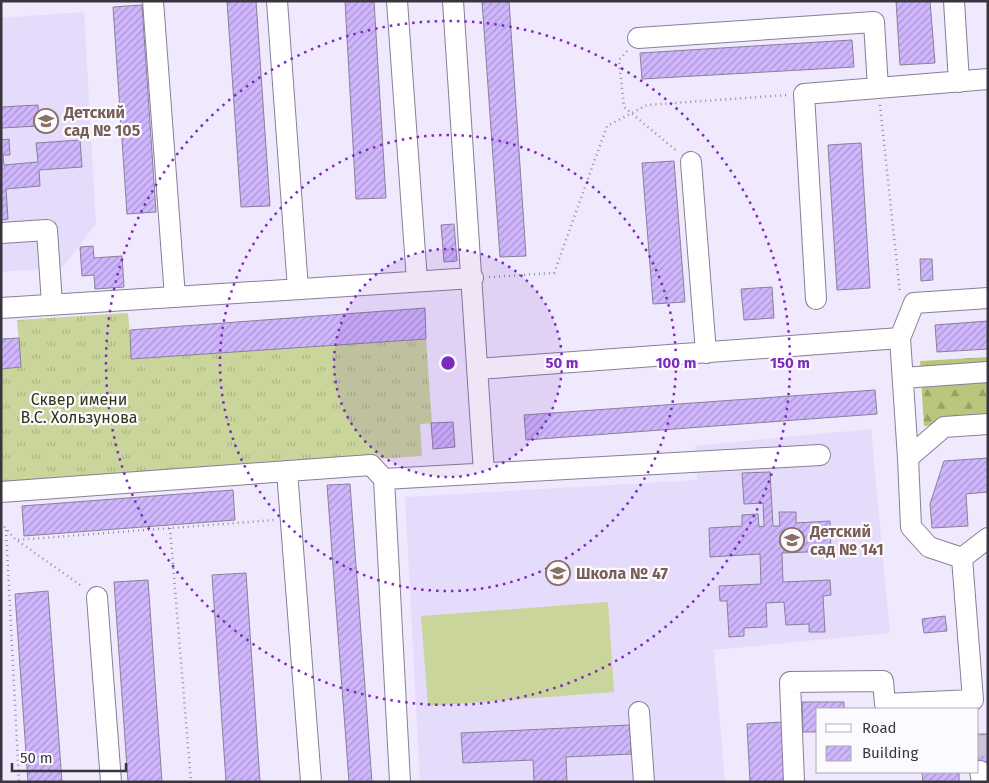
<svg xmlns="http://www.w3.org/2000/svg" width="989" height="783" font-family="'Fira Sans',sans-serif">
<defs>
<pattern id="grass-tufts" width="24" height="20" patternUnits="userSpaceOnUse" patternTransform="scale(1.25)"><rect width="24" height="20" fill="#c9d59a"/><path d="M3 7l-1-3M5 7V3M7 7l1-3M15 17l-1-3M17 17v-4M19 17l1-3" fill="none" stroke="#adb786"/></pattern>
<pattern id="forest-firs" width="22" height="20" patternUnits="userSpaceOnUse" patternTransform="scale(1.25)"><rect width="22" height="20" fill="#b8c77b"/><path d="M5 1l3.5 6h-7zM16 11l3.5 6h-7z" fill="#97a266"/></pattern>
<pattern id="building-hatch" width="6" height="6" patternUnits="userSpaceOnUse" patternTransform="scale(1.25)"><rect width="6" height="6" fill="#cfb6fd"/><path d="M-1 1l2-2M0 6l6-6M5 7l2-2" fill="none" stroke="#a995ce"/></pattern>
</defs>
<rect width="100%" height="100%" fill="#f0e9fd"/>
<!-- built -->
<path fill="#e5dbfb" d="M84,12L96,224L63,267L1,272V18Z
M871,429L890,633L714,650L725,782H420L405,497L697,480L695,446Z"/>
<!-- grass -->
<path fill="url(#grass-tufts)" d="M128,313L132,359L426,339L432,423L420,424L422,456L1,485V369L21,367L17,320Z"/>
<!-- forest -->
<path fill="url(#forest-firs)" d="M988,357V422L924,426L920,361Z"/>
<!-- garden -->
<path fill="#c9d59a" d="M608,602L614,692L428,706L421,616Z"/>
<!-- building -->
<path fill="url(#building-hatch)" stroke="#888197" d="M227,1H256L270,206L241,207Z
M345,1H374L386,198L356,199Z
M482,1H509L526,256L500,257Z
M896,1H930L935,63L900,65Z
M142,5L156,212L127,214L113,7Z
M852,40L854,67L642,79L640,53Z
M38,105L39,126L1,128V107Z
M1,134L2,140L9,139L10,155H3L4,165L38,162L36,143L80,140L82,167L39,170L40,186L6,189L8,219L1,220Z
M861,143L870,288L837,290L828,145Z
M674,161L685,302L653,304L642,163Z
M454,224L457,261L444,262L441,225Z
M93,246L94,258L122,256L124,287L95,289L94,275L82,276L80,247Z
M920,259H932L933,280L921,281Z
M772,287L774,318L744,320L741,289Z
M425,308L426,339L131,359L130,330Z
M988,321V349L937,352L935,325Z
M19,338L21,367L1,369V339Z
M875,390L877,414L526,440L524,415Z
M453,422L455,447L433,449L431,423Z
M988,458V492L966,494L968,526L932,528L930,504L944,461Z
M770,472L773,526H780L779,512H796V523L830,521L831,551L782,553L783,582L830,580L831,595L823,596L825,632H809V624L786,625L784,602L766,603L767,627L744,628V636L729,637L727,601H720L719,586L761,584L760,554L710,557L709,528L742,526V515L758,514L759,527L764,526L763,503L744,504L742,473Z
M350,484L372,782H349L327,485Z
M233,490L235,520L24,536L22,506Z
M246,573L260,782H226L212,575Z
M148,580L162,782H128L114,582Z
M48,591L62,782H28L15,594Z
M945,616L947,631L924,633L922,619Z
M802,702H844V709H818V732H803Z
M784,722L787,782H750L747,724Z
M630,725L631,754L566,757L567,782H534L533,760L463,763L461,733Z
M978,734H988V770L978,771Z
M922,772H959V782H923Z"/>
<g fill="none" stroke-linecap="round" stroke-linejoin="round">
<!-- minor-tunnel -->
<path stroke="#cbc5d7" stroke-width="20" stroke-dasharray="20 10" stroke-linecap="butt" d="M978,736L980,771"/>
<defs>
<path id="minor" d="M153,1L175,297
M277,1L298,289
M397,1L417,281
M453,1L484,473
M954,1L959,82
M638,38L874,22L878,88
M691,162L706,353
M1,233L47,230L52,304
M816,299L804,94L988,79
M1,308L473,278
M900,338L914,303L988,298
M478,369L900,338L908,458
M903,378L988,372
M287,471L311,782
M1,492L371,465L384,479
M962,558L929,547L911,527L908,458L944,427L988,424
M97,597L111,782
M639,712L644,782
M980,771L982,782
M400,782L384,479L820,455
M794,782L790,682L883,681L885,704L973,700L962,558L988,538"/>
</defs>
<!-- minor casing -->
<use href="#minor" stroke="#877f96" stroke-width="22"/>
<!-- path -->
<path stroke="#928d9c" stroke-width="2.5" stroke-dasharray="1 4" stroke-linecap="butt" d="M627,51L619,60L624,107L678,152
M880,105L900,293
M489,277L554,273L607,126L647,105L787,95
M1,523L16,540L274,520
M170,528L191,782
M6,530L19,782
M18,541L83,587"/>
<!-- minor -->
<use href="#minor" stroke="#fff" stroke-width="20"/>
</g>
<!-- distance rings -->
<circle cx="448" cy="363" r="114" fill="#7b2cbf" fill-opacity=".12"/>
<g fill="none" stroke="#7b2cbf" stroke-width="2.5" stroke-dasharray="2.5 5">
<circle cx="448" cy="363" r="114"/>
<circle cx="448" cy="363" r="228"/>
<circle cx="448" cy="363" r="342"/>
</g>
<!-- icons -->
<defs>
<symbol id="school-ring" viewBox="-11 -11 22 22"><circle r="9.5" fill="#fbfaff" stroke="#8d6e63" stroke-width="1.5"/><path d="M0-5L7-2L0 1L-7-2ZM-4 1L0 2.5L4 1V4Q0 6-4 4Z" fill="#8d6e63"/></symbol>
</defs>
<g fill-rule="evenodd">
<use href="#school-ring" x="32" y="107" width="28" height="28"/>
<use href="#school-ring" x="778" y="526" width="28" height="28"/>
<use href="#school-ring" x="544" y="559" width="28" height="28"/>
</g>
<g text-anchor="middle" stroke-width="4.5" stroke-linejoin="round" paint-order="stroke">
<!-- education labels -->
<g font-size="16" font-weight="bold" fill="#785e54" stroke="#fbfaff" text-anchor="start">
<text x="64" y="118">Детский<tspan x="64" dy="18">сад № 105</tspan></text>
<text x="810" y="537">Детский<tspan x="810" dy="18">сад № 141</tspan></text>
<text x="576" y="579">Школа № 47</text>
</g>
<!-- park labels -->
<g font-size="16" fill="#303615" stroke="#fbfaff">
<text x="79" y="405">Сквер имени<tspan x="79" dy="18">В.С. Хользунова</tspan></text>
</g>
</g>
<circle cx="448" cy="363" r="8" fill="#7b2cbf" stroke="#fbfaff" stroke-width="2.5"/>
<g font-size="15" text-anchor="middle" font-weight="bold" fill="#7b2cbf" stroke="#fbfaff" stroke-width="4.5" stroke-linejoin="round" paint-order="stroke">
<text x="562" y="368">50 m</text>
<text x="676" y="368">100 m</text>
<text x="790" y="368">150 m</text>
</g>
<!-- border -->
<rect width="989" height="783" fill="none" stroke="#38353f" stroke-width="5"/>
<!-- legend -->
<rect x="816" y="708" width="162" height="65" fill="#fbfaff" stroke="#adabb2"/>
<rect x="826" y="724" width="25" height="8" fill="#ffffff" stroke="#adabb2"/>
<text x="862" y="733" font-size="15" fill="#38353f">Road</text>
<rect x="826" y="746" width="25" height="15" fill="url(#building-hatch)" stroke="#adabb2"/>
<text x="862" y="758" font-size="15" fill="#38353f">Building</text>
<!-- scale -->
<path d="M12 763v8h114v-8" fill="none" stroke="#38353f" stroke-width="2.5"/>
<text x="20" y="763" font-size="15" fill="#38353f" stroke="#fbfaff" stroke-width="4" paint-order="stroke">50 m</text>
</svg>
